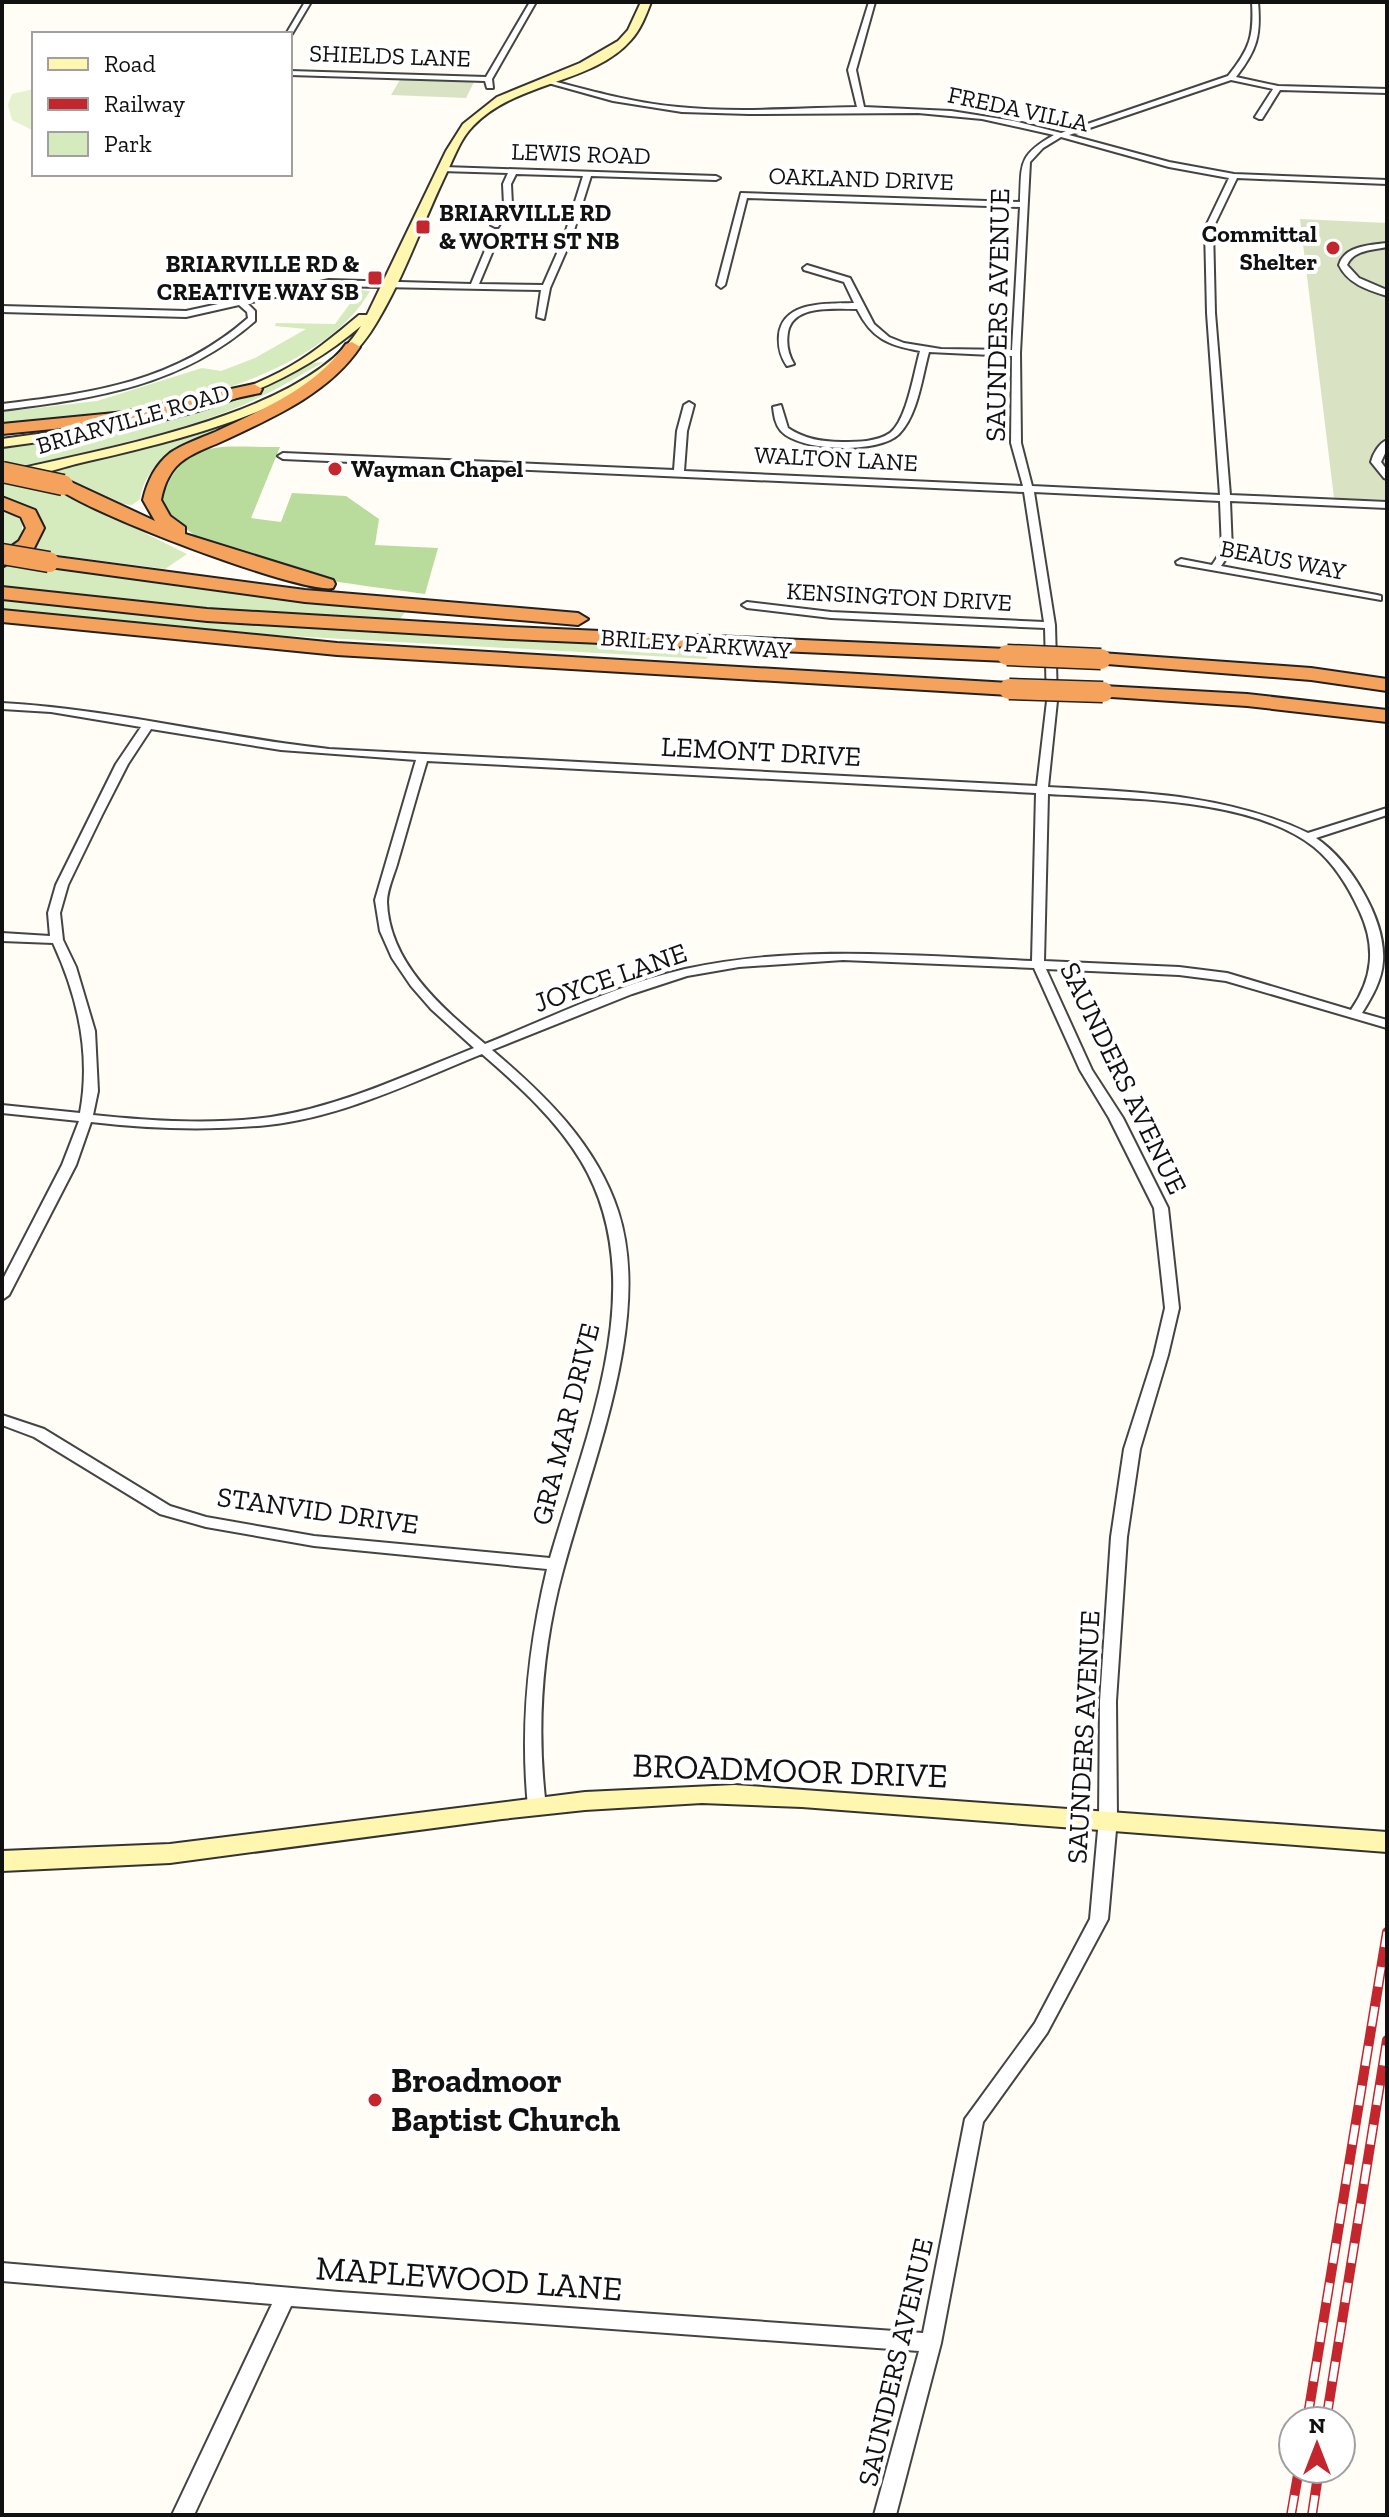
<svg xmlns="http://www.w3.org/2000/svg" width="1389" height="2517" font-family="'Zilla Slab',serif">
<rect width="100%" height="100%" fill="#fffdf5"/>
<!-- green -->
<path fill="#d5ebbd" d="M360,290L370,291C329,364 203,401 124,413C84,419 43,421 2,424V412L97,401L202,368L221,371L255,358L306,329L275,326L276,323L335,324Z
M324,362C297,377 271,393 243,405C169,436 89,451 12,469L2,467V445C110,429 216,411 314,363Z
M222,426C189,444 146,457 140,499L132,505L122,504L79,485L38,473L148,448Z
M2,481L62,492L187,554L165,569L26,551L27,508L2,498Z
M2,507L22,521V536L10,548L2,547Z
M10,560C141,584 272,599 405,612L400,619L395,620L206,608L2,587V563Z
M2,598L711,648L718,649L706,659L201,631L2,611Z"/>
<!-- forest -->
<path fill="#b9dc9c" d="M280,447L251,518L281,522L292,493L346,496L379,519L375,545L438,548L425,594C342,581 213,575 161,503C181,435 221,448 280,447Z"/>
<!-- cemetery -->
<path fill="#d9e3c4" d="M401,78L475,80L466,98L391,95Z
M1300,219L1387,223V500L1334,498Z"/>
<!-- pitch -->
<path fill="#e6f2cf" d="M34,89V131L12,120L8,105L12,94Z"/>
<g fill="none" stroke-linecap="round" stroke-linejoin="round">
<defs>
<path id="street" d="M305,2H311L292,34H286Z
M530,2H536L492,79L493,88H487L485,81L290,75V71L486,77Z
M869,2H875L856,70L864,107L951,111L1014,121L1061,133L1228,76C1250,49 1254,36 1252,2H1258C1261,36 1257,50 1236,77L1278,86L1387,89V93L1280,90L1262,119H1259L1255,117L1273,89L1231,80L1069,135L1169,162L1234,174L1387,180V184L1237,178L1213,228L1215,313L1230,495L1387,502V508L1230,501L1232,550L1221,566L1377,595L1381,596V600L1177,564L1176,562L1181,559L1212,565L1222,550L1220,501L1034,492L1055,625L1057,701L1048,787C1137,792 1226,794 1308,833L1387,808V815L1316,838C1350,861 1386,919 1383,961C1382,980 1372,997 1362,1013L1387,1020V1028L1226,981L1179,975L1046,969L1092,1070L1123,1118L1168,1208L1179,1308L1168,1355L1140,1449L1127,1537L1116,1701L1117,1819L1108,1919L1047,2033L983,2122L941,2343L896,2515H874L919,2351L291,2306L194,2515H172L272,2304L2,2281V2263L339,2292L923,2333L965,2119L1035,2023L1090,1919L1099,1819L1100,1701L1111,1537L1124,1449L1154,1355L1165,1308L1154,1208L1109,1118L1080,1070L1034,968L843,960L739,967L687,976L632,994L492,1050C544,1094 596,1144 618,1211C655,1325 585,1477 558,1590C541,1662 537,1733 546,1807L543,1812L537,1814L531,1812L528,1807C520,1725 528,1648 547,1569L314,1546L206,1527L160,1514L34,1437L2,1425V1415L44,1429L170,1506L206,1517L314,1536L550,1558C585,1435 654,1283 581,1161C556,1119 519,1086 482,1054C413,1082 342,1117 268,1125C209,1131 150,1129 91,1122L76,1165L9,1295L2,1300V1281L62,1165L79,1121L2,1113V1105L80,1113C91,1055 78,997 53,943L2,941V933L50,936L48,913L56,885L116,764L141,727L51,712L2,709V703C112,709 219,737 329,749L1037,786L1047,701L1045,628L831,618L747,608L742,605L747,602L831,612L1044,622L1024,492L283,459L278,456L283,453L674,470L677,431L684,405L689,402L694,405L687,431L684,471L1023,486L1011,443L1012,356L929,352C922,377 918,415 899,434C879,454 800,452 781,431C775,424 774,415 773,407L781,405L788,428C804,439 823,442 842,442C857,442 877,442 890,433C907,420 914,372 920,351C888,345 872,339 857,309C835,309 793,304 788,332C786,344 788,354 794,364L787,366C780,356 778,347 779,335C783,300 828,304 854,303L844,282L804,270L803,268L807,265L850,278L874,324L889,337L904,343L941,349L1012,350L1020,207L747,198L725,285L721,288L717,285L741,193L1020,202C1022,164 1017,156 1054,135L982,119L918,113L749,114L682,112L613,101L541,81L545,79C589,90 632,103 678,107C737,113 797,108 857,107L848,70ZM1061,137L1169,167L1229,178L1205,228L1207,313L1220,495L1032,486L1021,443L1020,353L1030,162L1043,148ZM151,729L281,750L416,760L375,900L380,931L392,958L411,986L431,1009L474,1048C409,1074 342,1106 271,1117C213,1125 151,1121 93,1115L98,1091L95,1031L76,967L63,940L60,913L68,885L102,815L128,764ZM427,761L1036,793L1032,961C917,956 799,944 685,969C616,985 550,1018 485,1044C442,1008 389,963 387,902C387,889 395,873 398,861C408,827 417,794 427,761ZM1048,794C1126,799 1251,797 1314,847C1335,864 1349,888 1360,912C1376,947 1373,978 1351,1010L1227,973L1179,967L1044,961Z
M444,167L716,176L720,178L716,180L591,176L571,240L550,288L544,319L537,317L541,290L329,286L247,303L255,311V321C181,386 97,398 2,410V404C94,393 175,382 248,318L247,312L239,305L186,317L2,312V306L186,311L329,280L471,284L491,236L564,237L583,176L516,174L511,184L512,205L498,227H495L491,225L504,205L503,184L508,173L441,171V167ZM497,241L562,242L543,285L479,284Z
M1387,243V247C1373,250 1353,250 1347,265L1359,278L1387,290V296C1368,290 1348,284 1339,265C1344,246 1370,245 1387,243Z
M1387,440V449L1381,462L1387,470V479L1384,478L1371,462C1373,454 1379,443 1387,440Z"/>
<path id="secondary" d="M641,2H651C646,15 641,29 631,40C593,84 516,81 473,126C460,139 454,158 446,174C421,226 402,284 370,333C319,410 163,444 76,464C55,469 26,481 5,478V472C101,449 308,416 361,326C257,414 132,429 2,447V439C96,426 194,416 280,372C309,357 334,336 359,315H367L446,151L463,124L497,97L580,63L618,41L628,30Z
M735,1785L1387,1832V1852L802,1807L702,1803L585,1810L502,1819L170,1863L2,1871V1851L170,1844L585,1792Z"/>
<path id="highway" d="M352,342L360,347C329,393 274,417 225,440C212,446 197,451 185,459C171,468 164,484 161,500L170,516L185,527V534L333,580L335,584L333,588C303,595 76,509 54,485L63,480L69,481L155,521L143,500C147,482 155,465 170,453C183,444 201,438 215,432C262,410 316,387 346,344Z
M254,384L262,389L260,393L125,422L2,434V424L125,412Z
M2,497L35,510L44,528L34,548L2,567V553L19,541L26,528L21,517L2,509Z
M49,556L305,590L578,613L588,619L578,625L305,602L42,566L40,562Z
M2,587L207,609L511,627L1007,649L1017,655L1007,661L511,639L207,621L2,599Z
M2,610L337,643L1009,683L1019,689L1009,695L337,655L2,622Z
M1101,653L1311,668L1387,679V691L1311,680L1094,663L1091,659Z
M1103,686L1247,694L1387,710V722L1247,706L1096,696L1093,692L1096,688Z"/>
</defs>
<!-- street casing -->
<use href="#street" stroke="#444" stroke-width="4"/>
<!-- secondary casing -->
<use href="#secondary" stroke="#333" stroke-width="4"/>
<!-- highway casing -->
<use href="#highway" stroke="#222" stroke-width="4"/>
<!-- street -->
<use href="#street" fill="#fff" fill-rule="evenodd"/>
<!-- secondary -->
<use href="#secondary" fill="#fff6b0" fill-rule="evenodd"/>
<!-- highway -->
<use href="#highway" fill="#f5a25d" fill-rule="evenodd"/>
<defs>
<path id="rail" d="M1307,2421L1387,1932
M1326,2421L1387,2040
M1291,2515L1299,2469
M1312,2515L1319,2469"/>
</defs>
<!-- rail casing -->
<use href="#rail" stroke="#c4262e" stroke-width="10"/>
<!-- rail -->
<use href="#rail" stroke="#fff" stroke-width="7" stroke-dasharray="20" stroke-linecap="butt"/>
<defs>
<path id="highway-bridge" d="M2,472L63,485
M2,554L49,562
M1007,655L1101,659
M1009,689L1103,692"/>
</defs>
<!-- highway-bridge casing -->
<use href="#highway-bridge" stroke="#222" stroke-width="23" stroke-linecap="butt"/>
<!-- highway-bridge -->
<use href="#highway-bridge" stroke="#f5a25d" stroke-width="20"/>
</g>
<!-- markers -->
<g fill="#c4262e" stroke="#fff" stroke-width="3">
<rect x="415" y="219" width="16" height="16" rx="4"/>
<circle cx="1333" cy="248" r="8"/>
<rect x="367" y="270" width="16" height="16" rx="4"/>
<circle cx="335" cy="469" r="8"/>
<circle cx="375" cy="2100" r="8"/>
</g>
<g text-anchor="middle" stroke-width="8" stroke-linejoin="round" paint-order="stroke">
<!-- far-street labels -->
<g font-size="24" fill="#111" stroke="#fff">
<text transform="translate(390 56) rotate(2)" y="8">SHIELDS LANE</text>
<text transform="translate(1018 109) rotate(12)" y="8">FREDA VILLA</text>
<text transform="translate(581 154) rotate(2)" y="8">LEWIS ROAD</text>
<text transform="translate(861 179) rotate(2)" y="8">OAKLAND DRIVE</text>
<text transform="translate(133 419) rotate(-16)" y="8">BRIARVILLE ROAD</text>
<text transform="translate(836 459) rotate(3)" y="8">WALTON LANE</text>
<text transform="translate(1283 560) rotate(11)" y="8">BEAUS WAY</text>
<text transform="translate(899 597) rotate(3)" y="8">KENSINGTON DRIVE</text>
<text transform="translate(696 644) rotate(4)" y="8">BRILEY PARKWAY</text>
</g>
<!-- far-poi labels -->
<g font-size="24" font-weight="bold" fill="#111" stroke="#fff" text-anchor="start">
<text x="439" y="221">BRIARVILLE RD<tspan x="439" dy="28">&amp; WORTH ST NB</tspan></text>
<text x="1317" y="242" text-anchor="end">Committal<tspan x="1317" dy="28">Shelter</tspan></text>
<text x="359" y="272" text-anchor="end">BRIARVILLE RD &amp;<tspan x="359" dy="28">CREATIVE WAY SB</tspan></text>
<text x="351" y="477">Wayman Chapel</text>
</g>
<!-- street labels -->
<g font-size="28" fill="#111" stroke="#fff">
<text transform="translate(997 315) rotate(-89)" y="10">SAUNDERS AVENUE</text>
<text transform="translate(761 751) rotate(3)" y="10">LEMONT DRIVE</text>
<text transform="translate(610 977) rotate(-19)" y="10">JOYCE LANE</text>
<text transform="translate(1124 1078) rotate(64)" y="10">SAUNDERS AVENUE</text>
<text transform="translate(565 1424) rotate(-76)" y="10">GRA MAR DRIVE</text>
<text transform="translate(318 1510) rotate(8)" y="10">STANVID DRIVE</text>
<text transform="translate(1083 1737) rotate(-87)" y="10">SAUNDERS AVENUE</text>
<text transform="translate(895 2362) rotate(-77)" y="10">SAUNDERS AVENUE</text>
</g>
<!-- near-street labels -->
<g font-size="34" fill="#111" stroke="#fff">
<text transform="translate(790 1770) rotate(2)" y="12">BROADMOOR DRIVE</text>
<text transform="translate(469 2278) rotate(4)" y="12">MAPLEWOOD LANE</text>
</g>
<!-- near-poi labels -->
<g font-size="34" font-weight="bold" fill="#111" stroke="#fff" text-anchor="start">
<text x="391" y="2092">Broadmoor<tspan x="391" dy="39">Baptist Church</tspan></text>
</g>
</g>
<!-- border -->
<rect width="1389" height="2517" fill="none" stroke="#111111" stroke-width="8"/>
<!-- legend -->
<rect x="32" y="32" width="260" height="144" fill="#ffffff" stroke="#a0a0a0" stroke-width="2"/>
<rect x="48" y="58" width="40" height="12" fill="#fff6b0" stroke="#a0a0a0" stroke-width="2"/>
<text x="104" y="72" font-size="24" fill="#111111">Road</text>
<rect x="48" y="98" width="40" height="12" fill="#c4262e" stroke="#a0a0a0" stroke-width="2"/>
<text x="104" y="112" font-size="24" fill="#111111">Railway</text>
<rect x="48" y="132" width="40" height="24" fill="#d5ebbd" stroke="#a0a0a0" stroke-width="2"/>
<text x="104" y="152" font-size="24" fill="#111111">Park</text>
<!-- north arrow -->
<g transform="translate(1317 2445)"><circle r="38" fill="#ffffff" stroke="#a0a0a0" stroke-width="2"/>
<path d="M0-6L14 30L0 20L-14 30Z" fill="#c4262e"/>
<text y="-12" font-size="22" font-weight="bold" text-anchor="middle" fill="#111111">N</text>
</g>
</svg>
